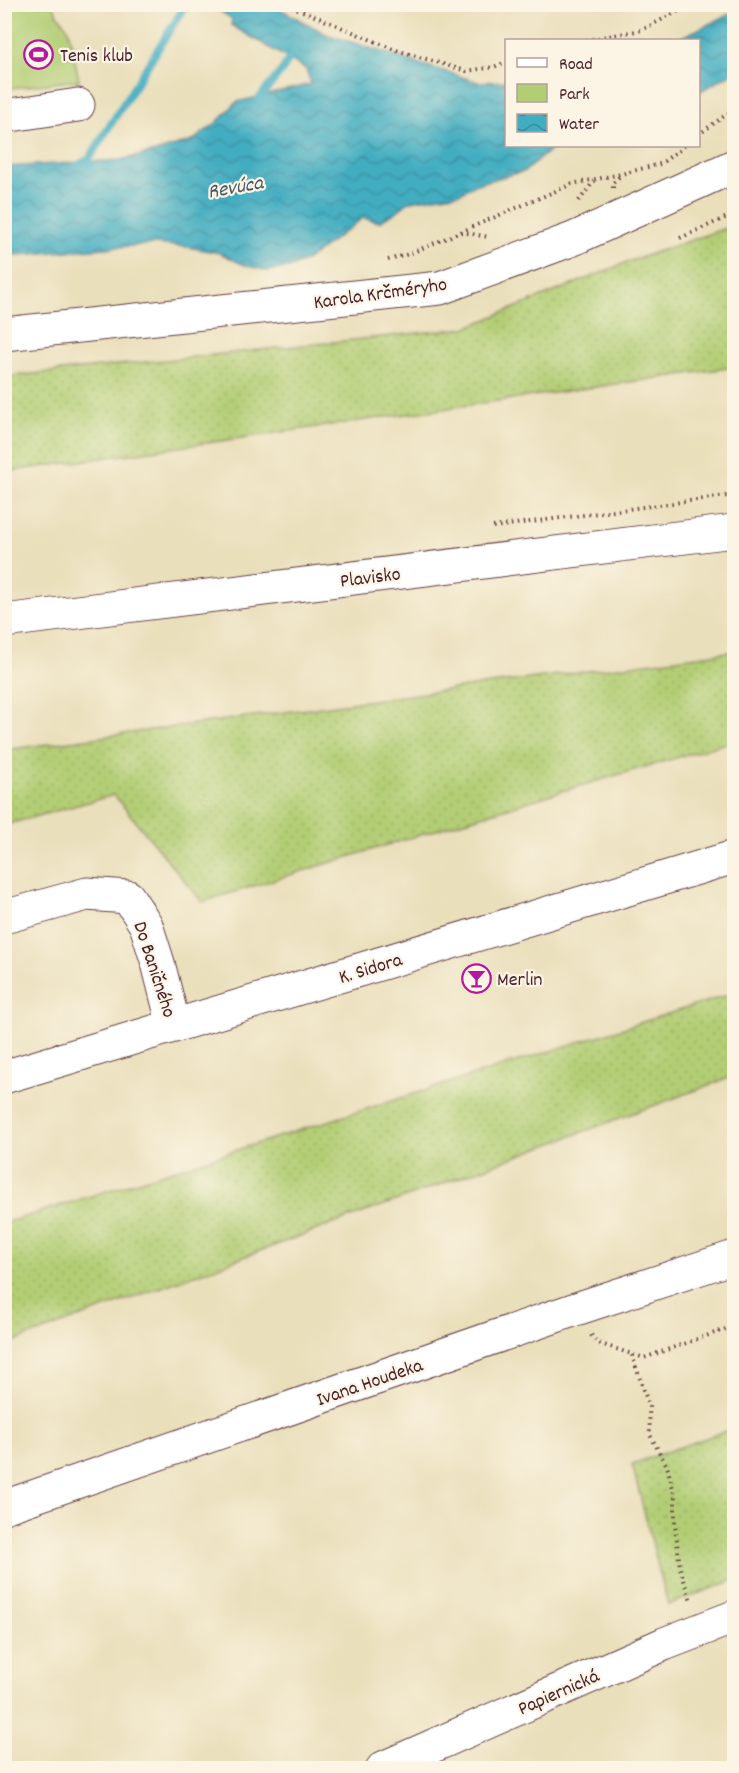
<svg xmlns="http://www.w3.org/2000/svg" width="739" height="1773" font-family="Dekko,sans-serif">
<defs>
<pattern id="grass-dots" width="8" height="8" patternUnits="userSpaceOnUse" patternTransform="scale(1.5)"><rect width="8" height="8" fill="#b2ce74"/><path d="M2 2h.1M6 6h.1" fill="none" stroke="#9bb065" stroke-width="1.8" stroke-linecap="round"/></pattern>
<pattern id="water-waves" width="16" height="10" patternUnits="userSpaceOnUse" patternTransform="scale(1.5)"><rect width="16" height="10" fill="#42adc1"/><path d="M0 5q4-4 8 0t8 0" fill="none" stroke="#398c9d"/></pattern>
</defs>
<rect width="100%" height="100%" fill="#fcf5e5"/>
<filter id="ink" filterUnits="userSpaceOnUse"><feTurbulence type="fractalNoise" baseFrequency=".0167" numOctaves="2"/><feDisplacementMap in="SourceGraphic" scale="12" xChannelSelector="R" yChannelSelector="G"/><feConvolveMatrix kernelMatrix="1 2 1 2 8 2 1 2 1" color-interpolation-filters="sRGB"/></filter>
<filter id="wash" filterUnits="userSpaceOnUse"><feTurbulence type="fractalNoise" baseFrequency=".008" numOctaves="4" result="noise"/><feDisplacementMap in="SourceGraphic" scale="24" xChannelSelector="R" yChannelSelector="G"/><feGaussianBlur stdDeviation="1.35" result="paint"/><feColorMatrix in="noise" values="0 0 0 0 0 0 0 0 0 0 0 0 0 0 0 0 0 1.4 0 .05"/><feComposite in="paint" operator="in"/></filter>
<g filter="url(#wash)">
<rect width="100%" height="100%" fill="#eadfbb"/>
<!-- grass -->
<path fill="url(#grass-dots)" stroke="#7e7650" stroke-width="1.5" d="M734,225V367L5,472V377L465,328L628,262Z
M734,651V741L559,792L202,902L114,795L5,825V750Z
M734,993V1076L5,1345V1223Z
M734,1428V1580L668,1605L632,1464Z"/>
<!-- park -->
<path fill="#b2ce74" stroke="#7e7650" stroke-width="1.5" d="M4,5H53L58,15L68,28L79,80L5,89Z"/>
<!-- water -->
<path fill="url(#water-waves)" stroke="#466676" stroke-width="1.5" d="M211,5H273L326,34L478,82L506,81V146H565L550,150L525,171L476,184L460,193L410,201L395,213L379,222L363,218L307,260L288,268L267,271L242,264L220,253L188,247L155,244L5,256V167L120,160L155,152L192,141L216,123L237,102L311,84L306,69L231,25L232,19Z
M734,12V72L699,92L698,40H676Z"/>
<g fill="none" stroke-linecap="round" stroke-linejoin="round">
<!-- stream -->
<path stroke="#42adc1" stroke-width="8" d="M254,105L283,69L294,50
M76,166L89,159L186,4"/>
</g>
</g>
<g filter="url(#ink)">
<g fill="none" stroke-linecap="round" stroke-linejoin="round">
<defs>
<path id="minor" d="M4,116L78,105
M4,334L440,288L573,239L734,166
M4,621L734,531
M4,917L87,894L128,897L146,925L158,963L174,1026
M4,1077L734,857
M4,1507L573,1310L734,1257
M383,1768L664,1644L734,1617"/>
</defs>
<!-- minor casing -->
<use href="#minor" stroke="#623c41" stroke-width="35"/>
<!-- path -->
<path stroke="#623c41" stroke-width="4" stroke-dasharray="1.5 4.5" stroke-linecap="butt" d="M286,4L393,49L466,71L494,67L506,62
M586,40L642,30L692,4
M698,135L734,109
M613,188V183L621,175
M579,201L594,181
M461,232L489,237
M680,238L734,214
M388,260L409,254L572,184L621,174L660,164L685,146
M493,527L734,495
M591,1335L598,1343L644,1358L734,1326
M632,1355L649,1406L650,1435L667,1466L675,1496V1524L680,1568L691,1601"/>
<!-- minor -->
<use href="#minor" stroke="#fff" stroke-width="33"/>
</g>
</g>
<!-- icons -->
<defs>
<symbol id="stadium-ring" viewBox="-11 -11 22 22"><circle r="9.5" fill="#fcf5e5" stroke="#b5179e" stroke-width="1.5"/><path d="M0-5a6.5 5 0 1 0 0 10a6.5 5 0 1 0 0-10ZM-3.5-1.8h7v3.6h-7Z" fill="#b5179e"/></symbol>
<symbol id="bar-ring" viewBox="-11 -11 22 22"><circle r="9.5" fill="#fcf5e5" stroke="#b5179e" stroke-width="1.5"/><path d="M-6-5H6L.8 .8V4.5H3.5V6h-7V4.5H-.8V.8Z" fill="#b5179e"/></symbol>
</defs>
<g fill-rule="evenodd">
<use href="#stadium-ring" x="22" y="38" width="33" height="33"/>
<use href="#bar-ring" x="460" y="962" width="33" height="33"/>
</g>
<g text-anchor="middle" stroke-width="4.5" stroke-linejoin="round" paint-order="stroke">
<!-- poi labels -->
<g font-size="20" fill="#4a1f2b" stroke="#fcf5e5" text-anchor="start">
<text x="60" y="61">Tenis klub</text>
<text x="497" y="985">Merlin</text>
</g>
<!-- street labels -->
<g font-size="20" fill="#4a1f2b" stroke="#fcf5e5">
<text transform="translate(380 292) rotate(-8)" y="7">Karola Krčméryho</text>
<text transform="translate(370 576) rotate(-7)" y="7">Plavisko</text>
<text transform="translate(370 967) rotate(-17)" y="7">K. Sidora</text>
<text transform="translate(156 969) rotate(72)" y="7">Do Baničného</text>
<text transform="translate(369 1381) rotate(-19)" y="7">Ivana Houdeka</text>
<text transform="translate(558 1691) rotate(-24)" y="7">Papiernická</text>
</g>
<!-- water labels -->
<g font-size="21" font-style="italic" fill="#475867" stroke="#fcf5e5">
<text transform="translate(235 186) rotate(-10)" y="7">Revúca</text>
</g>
</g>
<!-- margin -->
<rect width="739" height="1773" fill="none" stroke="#fcf5e5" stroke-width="24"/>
<!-- legend -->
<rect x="505" y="39" width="195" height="108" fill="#fcf5e5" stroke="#b59f9b" stroke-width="1.5"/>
<rect x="517" y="58" width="30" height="9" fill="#ffffff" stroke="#b59f9b" stroke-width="1.5"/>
<text x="559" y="69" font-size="18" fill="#4a1f2b">Road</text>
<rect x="517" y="84" width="30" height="18" fill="#b2ce74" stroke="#b59f9b" stroke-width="1.5"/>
<text x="559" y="99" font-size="18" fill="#4a1f2b">Park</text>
<rect x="517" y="114" width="30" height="18" fill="url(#water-waves)" stroke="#b59f9b" stroke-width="1.5"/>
<text x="559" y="129" font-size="18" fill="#4a1f2b">Water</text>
</svg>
